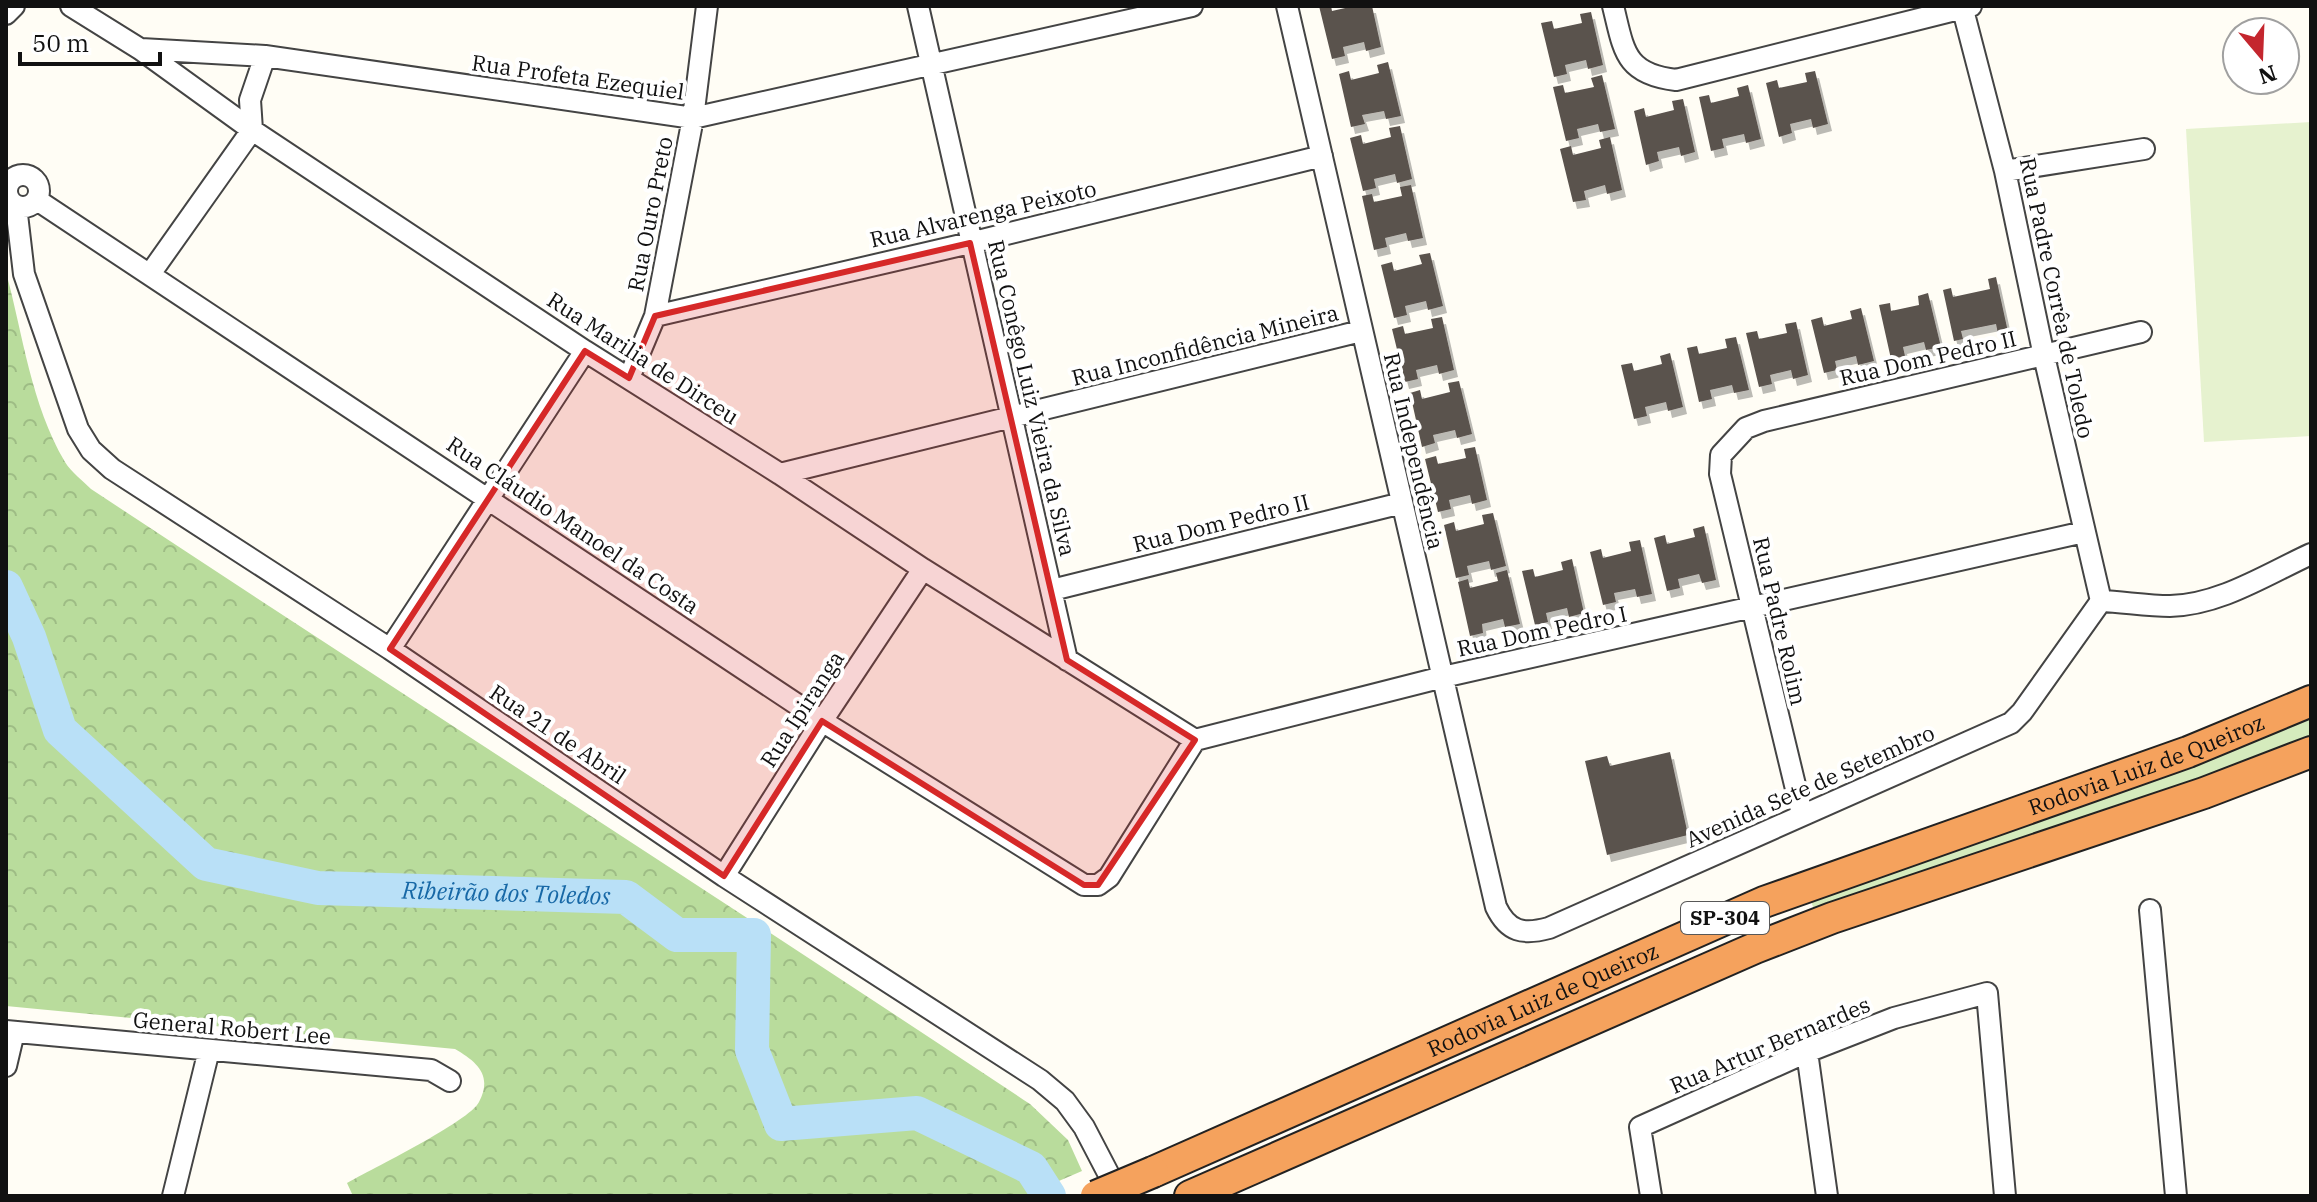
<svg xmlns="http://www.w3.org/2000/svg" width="2317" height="1202" font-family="'IBM Plex Serif',serif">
<defs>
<pattern id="forest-crowns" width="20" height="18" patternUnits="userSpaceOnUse" patternTransform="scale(2)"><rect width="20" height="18" fill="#b9dc9c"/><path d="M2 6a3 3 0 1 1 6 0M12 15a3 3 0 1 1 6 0" fill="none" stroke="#9ebc85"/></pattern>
<filter id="shadow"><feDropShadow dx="4" dy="7" stdDeviation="0" flood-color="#0004"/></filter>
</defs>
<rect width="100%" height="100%" fill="#fffdf5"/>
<!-- grass -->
<path fill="#d5ebbd" d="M2311,719V738L2256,760L1815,912L1809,896L2220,754Z"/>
<!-- forest -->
<path fill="url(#forest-crowns)" d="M6,272C23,335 31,404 65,462C71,472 83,481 91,489C403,695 718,897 1030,1104L1068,1140L1082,1171L1024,1196H353L347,1183C370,1170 470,1121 479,1102C493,1075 477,1062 455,1049L6,1006Z"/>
<!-- pitch -->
<path fill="#e6f2cf" d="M2311,122V436L2204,442L2186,129Z"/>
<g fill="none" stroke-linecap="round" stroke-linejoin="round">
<!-- river -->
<path stroke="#b9e0f7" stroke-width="34" id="s1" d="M6,587L29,637L60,730L206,864L318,888L626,897L677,935H754L752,1050L781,1124L917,1113L1031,1168L1049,1196"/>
</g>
<!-- building -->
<path fill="#5a524d" filter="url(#shadow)" d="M1319,6H1331L1332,11L1354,6H1372L1381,47L1366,51L1364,42L1343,47L1345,56L1332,59Z
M1591,12L1603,65L1588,69L1586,60L1565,65L1567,74L1554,77L1541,23L1552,21L1554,29L1582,23L1580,14Z
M1388,62L1401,116L1386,119L1384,111L1362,115L1365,124L1351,127L1339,74L1349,71L1351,80L1379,73L1377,65Z
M1815,71L1828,124L1813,128L1811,119L1790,124L1792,133L1779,137L1766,83L1777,80L1779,88L1807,82L1805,73Z
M1602,75L1615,129L1600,132L1598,124L1577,129L1579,138L1566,141L1553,87L1563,85L1565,93L1594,87L1591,78Z
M1748,85L1761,139L1746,143L1744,134L1722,139L1724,148L1711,151L1699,97L1709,95L1711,103L1739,96L1737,88Z
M1683,99L1695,152L1681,156L1679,147L1657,152L1659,161L1646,165L1634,111L1644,108L1646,117L1674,110L1672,101Z
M1400,126L1412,179L1397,183L1395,174L1374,179L1376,188L1363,191L1350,138L1361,135L1363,144L1391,137L1389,128Z
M1610,137L1622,190L1607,194L1605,185L1584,191L1586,200L1573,202L1560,149L1571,146L1573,155L1601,148L1599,140Z
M1411,185L1423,238L1408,241L1406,233L1385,238L1387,247L1374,250L1362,196L1372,194L1374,202L1402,196L1400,187Z
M1430,253L1443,306L1428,310L1426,301L1405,306L1407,315L1394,318L1381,265L1392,262L1394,271L1422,264L1419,255Z
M1996,277L2008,332L1998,334L1996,324L1961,331L1963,339L1954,341L1943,290L1951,288L1953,297L1990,289L1988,279Z
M1928,293L1941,347L1926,350L1924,342L1903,347L1905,356L1891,359L1879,305L1890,303L1891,311L1919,305L1918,296Z
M1861,308L1874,361L1858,365L1856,356L1835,361L1837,370L1824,373L1811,320L1822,317L1824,326L1852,319L1850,311Z
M1442,317L1454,370L1439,374L1437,365L1416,370L1418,379L1405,382L1392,329L1403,326L1405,334L1433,328L1431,319Z
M1796,322L1808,375L1793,379L1791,370L1770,375L1772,384L1759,387L1746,333L1757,331L1759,339L1787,333L1785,324Z
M1736,337L1749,390L1734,393L1732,385L1710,390L1712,399L1699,402L1687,348L1697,346L1699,354L1727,348L1725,339Z
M1670,353L1683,407L1668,411L1666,402L1645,407L1647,416L1634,419L1621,365L1632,363L1634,371L1662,364L1660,356Z
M1459,381L1472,434L1457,438L1455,430L1433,435L1435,443L1422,447L1410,393L1420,390L1422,399L1450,392L1448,383Z
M1475,447L1487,500L1472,504L1470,495L1449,500L1451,509L1438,512L1425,459L1436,456L1438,464L1466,458L1464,449Z
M1493,513L1506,566L1491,570L1489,561L1467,566L1469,575L1456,578L1444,525L1454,522L1456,531L1484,524L1482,515Z
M1704,526L1716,580L1702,583L1699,574L1678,579L1680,588L1667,591L1654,538L1665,535L1667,544L1695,537L1693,529Z
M1640,540L1652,594L1637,597L1635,589L1614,593L1616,602L1603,605L1590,552L1601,549L1603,558L1631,551L1629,542Z
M1572,559L1584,613L1569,617L1567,608L1546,613L1548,622L1535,625L1522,571L1533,569L1535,577L1563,570L1561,562Z
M1507,570L1520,624L1505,627L1503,619L1482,624L1483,633L1470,636L1458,582L1468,579L1470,588L1498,581L1496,573Z
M1670,752L1688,835L1607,855L1585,761L1607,756L1610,766Z"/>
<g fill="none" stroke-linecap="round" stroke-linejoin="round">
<defs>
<path id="minor" d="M71,6L140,49L252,130L585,351L780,474L923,569L1195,740
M918,6L1067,660
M1287,6L1496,907C1508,932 1523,935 1549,928L2011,723L2022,712L2101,601
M1613,6C1624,50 1624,74 1676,80L1971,6
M1962,6L2005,171L2044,356L2101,601
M6,14L14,6
M141,49L265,56L693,118L1192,6
M2005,171L2144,149
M7 191a16 16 0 1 1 32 0a16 16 0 1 1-32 0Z
M37,200L822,721L1084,885H1098L1109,877L1195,740L1443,677L2084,532
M16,206L24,274L78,429L91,450L112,469L390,649L724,876L1040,1080L1065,1101L1084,1127L1120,1196
M150,274L252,130L250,100L265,56
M655,316L970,243L1322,156
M629,378L655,316L693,118L707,6
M780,474L1361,331
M1052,590L1402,503
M2101,601C2124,602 2147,606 2170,606C2220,605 2267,574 2311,554
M390,649L585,351
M1802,814L1720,474L1721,455L1746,428L1764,421L2141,332
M724,876L822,721L923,569
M2150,910L2176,1196
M6,1031L431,1070L450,1081
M1807,1052L1827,1196
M6,1066L14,1032
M173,1196L209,1050
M1651,1196L1640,1127L1807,1052L1894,1018L1987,993L2005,1196"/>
<g id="highway">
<path id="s2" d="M1153,1172L1764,902L2188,752L2311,701"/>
<path d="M1190,1196L1755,948L1832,918L2204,793L2311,752"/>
</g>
</defs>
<!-- minor casing -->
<use href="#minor" stroke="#444" stroke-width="24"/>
<!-- highway casing -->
<use href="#highway" stroke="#222" stroke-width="34"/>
<!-- minor -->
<use href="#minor" stroke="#fff" stroke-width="20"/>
<!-- highway -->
<use href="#highway" stroke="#f5a25d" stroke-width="30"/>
<defs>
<path id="highway-bridge" d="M1096,1196L1153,1172"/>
</defs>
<!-- highway-bridge casing -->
<use href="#highway-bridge" stroke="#222" stroke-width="34" stroke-linecap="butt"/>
<!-- highway-bridge -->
<use href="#highway-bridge" stroke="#f5a25d" stroke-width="30"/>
</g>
<!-- marked area -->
<path fill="#d62828" fill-opacity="0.2" stroke="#d62828" stroke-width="6" stroke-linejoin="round" d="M970,243L1067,660L1195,740L1098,885H1084L822,721L724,876L390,649L585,351L629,378L655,316Z"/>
<g text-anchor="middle" stroke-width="8" stroke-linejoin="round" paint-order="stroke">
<!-- shield labels -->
<rect fill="#fff" stroke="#585858" stroke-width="2" x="1681" y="902" width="88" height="32" rx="6"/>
<g font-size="20" font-weight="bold" fill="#111">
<text x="1725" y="925">SP-304</text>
</g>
<!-- street labels -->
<g font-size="22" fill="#111" stroke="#fff">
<text transform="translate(578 77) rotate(8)" y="8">Rua Profeta Ezequiel</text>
<text transform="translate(650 214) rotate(-79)" y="8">Rua Ouro Preto</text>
<text transform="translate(983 214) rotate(-13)" y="8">Rua Alvarenga Peixoto</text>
<text transform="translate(2057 298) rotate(78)" y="8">Rua Padre Corrêa de Toledo</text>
<text transform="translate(1205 345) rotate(-14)" y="8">Rua Inconfidência Mineira</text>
<text transform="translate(643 358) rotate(33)" y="8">Rua Marilia de Dirceu</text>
<text transform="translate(1928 358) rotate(-13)" y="8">Rua Dom Pedro II</text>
<text transform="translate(1032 398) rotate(77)" y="8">Rua Conêgo Luiz Vieira da Silva</text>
<text transform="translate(1414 451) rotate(77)" y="8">Rua Independência</text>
<text transform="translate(1221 523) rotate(-14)" y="8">Rua Dom Pedro II</text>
<text transform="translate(573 525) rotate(34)" y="8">Rua Cláudio Manoel da Costa</text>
<text transform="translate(1780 621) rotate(77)" y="8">Rua Padre Rolim</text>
<text transform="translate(1542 631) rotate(-12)" y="8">Rua Dom Pedro I</text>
<text transform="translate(802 709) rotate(-57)" y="8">Rua Ipiranga</text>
<text transform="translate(558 734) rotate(34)" y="8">Rua 21 de Abril</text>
<text dy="8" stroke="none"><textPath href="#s2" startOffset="1074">Rodovia Luiz de Queiroz</textPath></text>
<text transform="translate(1810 786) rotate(-24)" y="8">Avenida Sete de Setembro</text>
<text dy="8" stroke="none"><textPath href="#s2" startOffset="426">Rodovia Luiz de Queiroz</textPath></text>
<text transform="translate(232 1028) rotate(5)" y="8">General Robert Lee</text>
<text transform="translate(1770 1045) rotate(-23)" y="8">Rua Artur Bernardes</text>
</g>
<!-- water labels -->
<g font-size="24" font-style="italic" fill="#1768a6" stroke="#fff">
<text dy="8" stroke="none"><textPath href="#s1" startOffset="654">Ribeirão dos Toledos</textPath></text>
</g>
</g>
<!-- border -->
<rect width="2317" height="1202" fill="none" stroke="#111111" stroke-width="16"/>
<!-- north arrow -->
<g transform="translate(2261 56) rotate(161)"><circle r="38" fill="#ffffff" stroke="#a0a0a0" stroke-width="2"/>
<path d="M0-6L14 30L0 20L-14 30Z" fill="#c4262e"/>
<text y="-12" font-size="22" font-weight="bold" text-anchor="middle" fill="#111111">N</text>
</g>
<!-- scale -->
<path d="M20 52v12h140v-12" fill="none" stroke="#111111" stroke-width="4"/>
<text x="32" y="52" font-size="24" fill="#111111" stroke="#ffffff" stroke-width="6" paint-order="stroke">50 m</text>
</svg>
